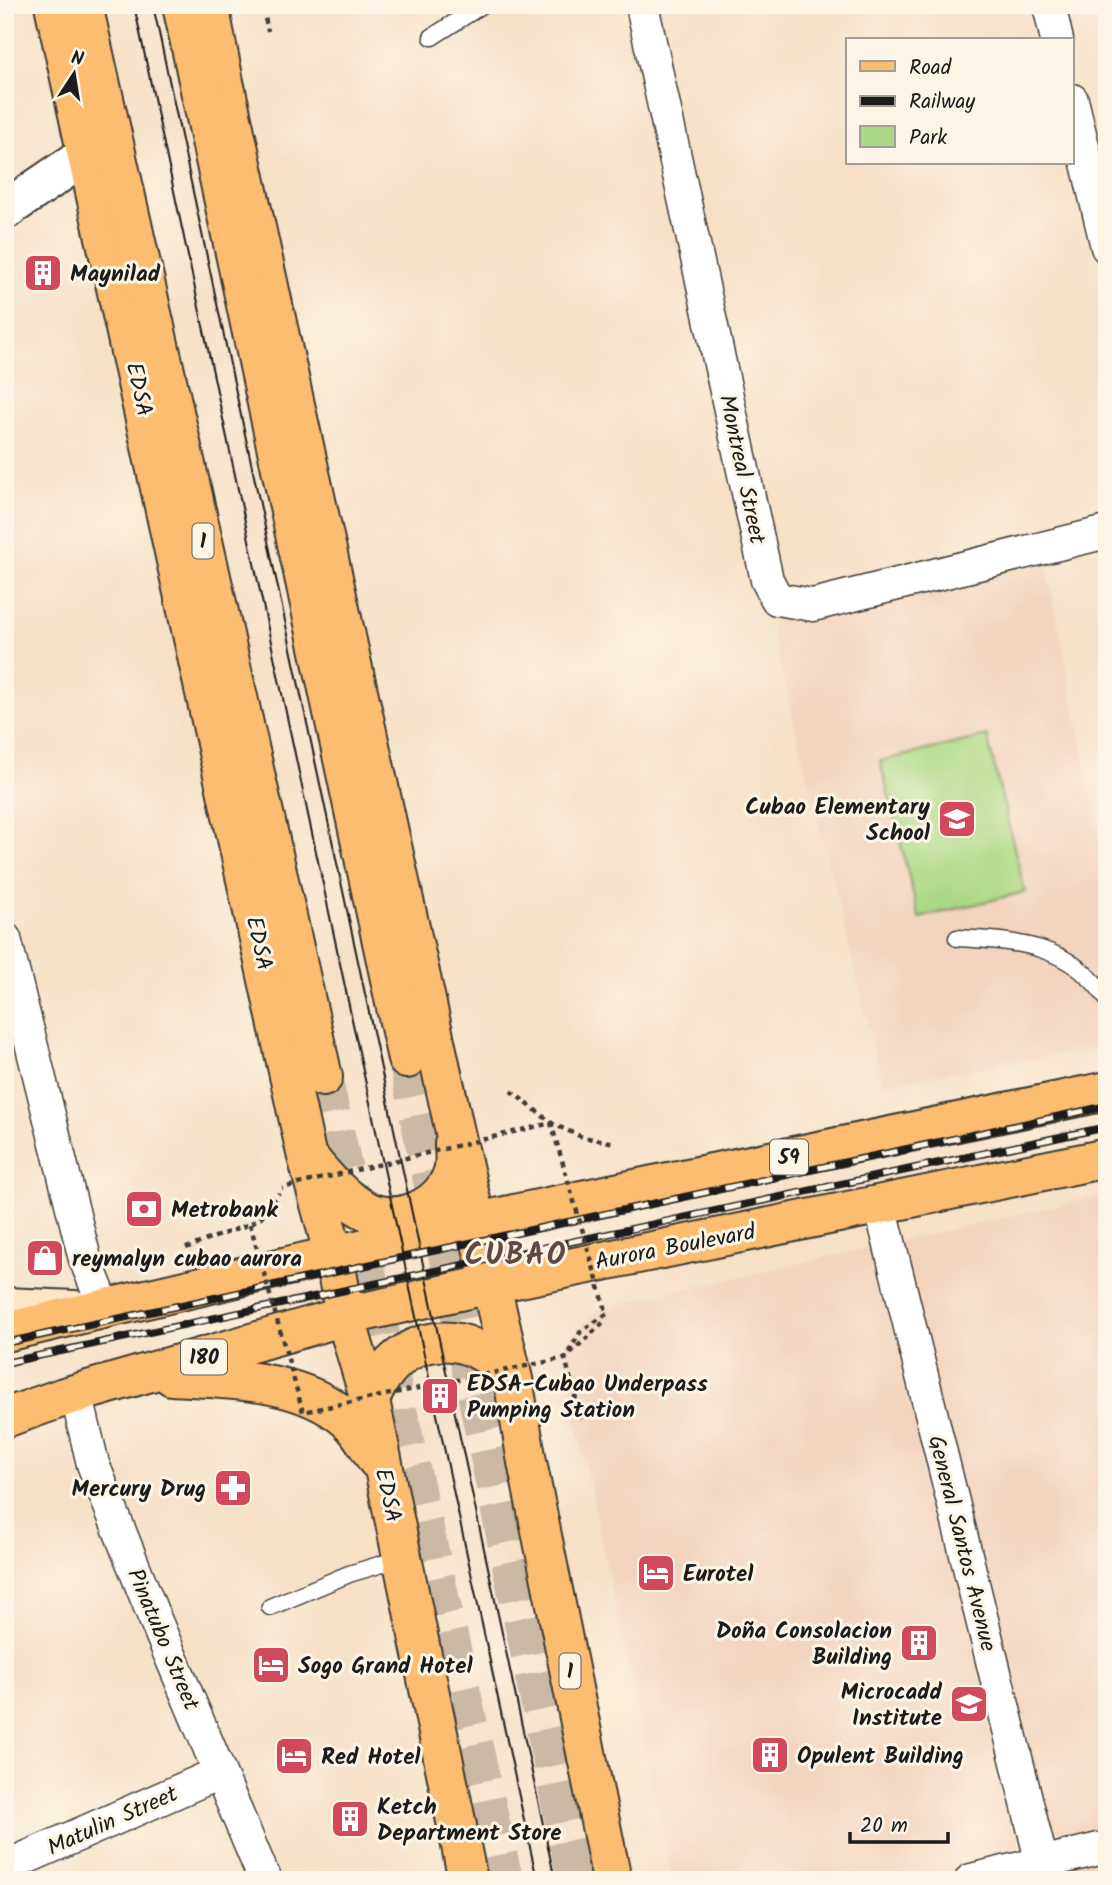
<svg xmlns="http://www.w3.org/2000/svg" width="1112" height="1885" font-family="Kalam,sans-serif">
<rect width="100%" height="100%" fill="#fcf5e5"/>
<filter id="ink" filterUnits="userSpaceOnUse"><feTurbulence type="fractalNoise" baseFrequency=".0143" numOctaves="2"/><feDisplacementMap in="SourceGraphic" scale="14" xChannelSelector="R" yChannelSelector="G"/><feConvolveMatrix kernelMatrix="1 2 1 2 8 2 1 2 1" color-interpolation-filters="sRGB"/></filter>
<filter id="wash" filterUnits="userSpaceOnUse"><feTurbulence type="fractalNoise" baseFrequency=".00686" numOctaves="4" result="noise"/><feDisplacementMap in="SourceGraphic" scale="28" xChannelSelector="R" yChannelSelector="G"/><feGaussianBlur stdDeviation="1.57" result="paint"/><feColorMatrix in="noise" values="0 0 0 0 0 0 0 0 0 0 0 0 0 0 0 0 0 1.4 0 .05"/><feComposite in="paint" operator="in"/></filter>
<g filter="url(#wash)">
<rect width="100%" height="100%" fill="#f6e1c7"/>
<!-- built -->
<path fill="#f3d4be" d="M1046,563L1107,873V1046L883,1084L769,622L820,608Z
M1107,1194V1880H673L561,1351L597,1309Z"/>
<!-- green -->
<path fill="#abd884" stroke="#647a50" stroke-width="2" d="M987,736L1025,892L919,918L880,761Z"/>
</g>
<g filter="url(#ink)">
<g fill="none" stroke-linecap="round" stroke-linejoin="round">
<!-- trunk-tunnel -->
<path stroke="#cabaa5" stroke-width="38" stroke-dasharray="38 19" stroke-linecap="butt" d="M407,1059L576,1880
M323,1077L504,1880"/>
<defs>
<path id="service" d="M432,37L482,5
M957,938C1017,941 1070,944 1107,999
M270,1607L349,1574L402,1558"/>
<path id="minor" d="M642,5L767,580L777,599L813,605L1107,532
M1049,5L1057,40
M1072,100L1107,247
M5,939L85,1259L105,1308
M880,1205L1046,1880
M76,1393L93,1464L152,1612L265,1880
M5,1867L219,1773
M971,1880L1107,1847"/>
<path id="tertiary" d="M5,210L89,153"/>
<path id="secondary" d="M5,1307L75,1310"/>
<path id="primary" d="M54,5L306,1153L334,1256L345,1316L370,1400L468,1880
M209,5L224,82L455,1132L513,1379L527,1462L612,1880
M309,1158C324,1177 343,1199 365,1210C399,1227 442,1207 453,1172C456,1163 454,1153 454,1144
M5,1332L476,1222L1107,1091
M172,1376C231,1379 302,1379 348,1420C360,1430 368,1447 377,1460
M370,1400C396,1331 468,1322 513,1379
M5,1418L64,1397L345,1316L491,1284L1107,1158"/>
<path id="trunk" d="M83,5L323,1077
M182,5L407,1059"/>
</defs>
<!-- service casing -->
<use href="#service" stroke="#3d3a36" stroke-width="19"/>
<!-- minor casing -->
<use href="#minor" stroke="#3d3a36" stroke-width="35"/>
<!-- tertiary casing -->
<use href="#tertiary" stroke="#3d3a36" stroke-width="42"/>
<!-- secondary casing -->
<use href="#secondary" stroke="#3d3a36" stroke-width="42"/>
<!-- primary casing -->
<use href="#primary" stroke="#3d3a36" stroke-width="42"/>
<!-- trunk casing -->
<use href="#trunk" stroke="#3d3a36" stroke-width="42"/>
<!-- path -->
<path stroke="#3d3a36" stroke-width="4.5" stroke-dasharray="5 5" stroke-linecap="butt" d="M263,9L268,31
M511,1091L553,1124L582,1137L616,1143
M186,1248L250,1224L261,1217L279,1193
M581,1419L565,1358L603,1323"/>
<!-- service -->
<use href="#service" stroke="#fff" stroke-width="16"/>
<!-- minor -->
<use href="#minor" stroke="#fff" stroke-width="32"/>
<!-- tertiary -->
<use href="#tertiary" stroke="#fff" stroke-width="38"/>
<!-- secondary -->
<use href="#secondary" stroke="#fee5c5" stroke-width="38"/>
<!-- primary -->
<use href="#primary" stroke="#fcbd6f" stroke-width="38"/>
<!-- trunk -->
<use href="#trunk" stroke="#fcbd6f" stroke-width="38"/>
<!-- tram -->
<path stroke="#1c1c1c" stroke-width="2" d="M134,5L537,1880
M153,5L555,1880"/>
<defs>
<path id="rail" d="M5,1343L1107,1106
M5,1363L1107,1127"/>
</defs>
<!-- rail casing -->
<use href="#rail" stroke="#1c1c1c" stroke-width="8"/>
<!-- rail -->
<use href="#rail" stroke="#fcf5e5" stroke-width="5" stroke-dasharray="16" stroke-linecap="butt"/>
<!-- path-bridge -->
<path stroke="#3d3a36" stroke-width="4.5" stroke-dasharray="5 5" stroke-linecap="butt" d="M250,1224L303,1412L565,1358L581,1331L607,1314L551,1123L282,1188"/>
</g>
</g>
<!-- icons -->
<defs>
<symbol id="building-square" viewBox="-11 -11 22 22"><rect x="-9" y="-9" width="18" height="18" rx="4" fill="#d1495b" stroke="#fcf5e5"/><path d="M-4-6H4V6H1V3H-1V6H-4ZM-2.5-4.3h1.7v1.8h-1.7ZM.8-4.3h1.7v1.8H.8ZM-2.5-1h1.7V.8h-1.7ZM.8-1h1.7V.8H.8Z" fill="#fff"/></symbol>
<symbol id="school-square" viewBox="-11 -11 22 22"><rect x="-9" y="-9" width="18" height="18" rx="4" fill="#d1495b" stroke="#fcf5e5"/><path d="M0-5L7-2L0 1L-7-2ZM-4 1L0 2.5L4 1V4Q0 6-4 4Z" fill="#fff"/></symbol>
<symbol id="bank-square" viewBox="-11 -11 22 22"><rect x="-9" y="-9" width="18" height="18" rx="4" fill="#d1495b" stroke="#fcf5e5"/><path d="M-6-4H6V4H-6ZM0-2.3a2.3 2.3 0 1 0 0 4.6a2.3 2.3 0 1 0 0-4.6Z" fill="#fff"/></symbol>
<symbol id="shop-square" viewBox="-11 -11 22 22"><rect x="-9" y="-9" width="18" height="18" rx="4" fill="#d1495b" stroke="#fcf5e5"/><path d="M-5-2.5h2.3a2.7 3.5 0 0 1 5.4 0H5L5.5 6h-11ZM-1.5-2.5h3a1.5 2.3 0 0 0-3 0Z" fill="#fff"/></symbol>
<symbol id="pharmacy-square" viewBox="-11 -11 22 22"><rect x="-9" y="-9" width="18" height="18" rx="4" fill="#d1495b" stroke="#fcf5e5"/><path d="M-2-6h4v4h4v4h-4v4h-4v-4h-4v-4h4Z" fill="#fff"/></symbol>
<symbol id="hotel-square" viewBox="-11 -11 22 22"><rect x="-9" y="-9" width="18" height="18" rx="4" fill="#d1495b" stroke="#fcf5e5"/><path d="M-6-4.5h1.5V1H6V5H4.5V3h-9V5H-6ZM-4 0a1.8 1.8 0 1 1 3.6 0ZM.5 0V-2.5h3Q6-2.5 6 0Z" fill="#fff"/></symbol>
<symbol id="university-square" viewBox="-11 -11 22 22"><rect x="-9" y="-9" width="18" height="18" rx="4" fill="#d1495b" stroke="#fcf5e5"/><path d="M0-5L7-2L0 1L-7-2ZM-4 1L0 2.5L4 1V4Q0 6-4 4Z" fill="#fff"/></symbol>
</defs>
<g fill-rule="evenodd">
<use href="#building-square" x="21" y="251" width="44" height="44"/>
<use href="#school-square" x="935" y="797" width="44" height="44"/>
<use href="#bank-square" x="122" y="1187" width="44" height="44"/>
<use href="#shop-square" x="23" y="1236" width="44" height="44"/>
<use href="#building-square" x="418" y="1374" width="44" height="44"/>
<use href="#pharmacy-square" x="211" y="1466" width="44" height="44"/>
<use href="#hotel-square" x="634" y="1551" width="44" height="44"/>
<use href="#building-square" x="897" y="1621" width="44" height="44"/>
<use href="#hotel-square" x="249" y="1643" width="44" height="44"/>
<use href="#university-square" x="947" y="1682" width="44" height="44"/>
<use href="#building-square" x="748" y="1733" width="44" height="44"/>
<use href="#hotel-square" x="272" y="1734" width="44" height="44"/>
<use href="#building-square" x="328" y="1797" width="44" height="44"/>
</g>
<g text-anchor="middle" stroke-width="6" stroke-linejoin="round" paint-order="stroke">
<!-- shield labels -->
<g fill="#fcf5e5" stroke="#5f5d58" stroke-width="2">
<rect x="192.5" y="523.5" width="21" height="35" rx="5"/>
<rect x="770" y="1139.5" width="38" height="35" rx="5"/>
<rect x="181" y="1339.5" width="46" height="35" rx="5"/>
<rect x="559.5" y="1653.5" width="21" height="35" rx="5"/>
</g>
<g font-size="21" font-weight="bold" fill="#1c1c1c">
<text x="203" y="548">1</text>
<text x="789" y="1164">59</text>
<text x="204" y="1364">180</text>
<text x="570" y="1678">1</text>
</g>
<!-- poi labels -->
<g font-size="23" font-weight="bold" fill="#1c1c1c" stroke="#fcf5e5" text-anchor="start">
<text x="70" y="281">Maynilad</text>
<text x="930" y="814" text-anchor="end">Cubao Elementary<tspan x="930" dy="26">School</tspan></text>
<text x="171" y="1217">Metrobank</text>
<text x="72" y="1266">reymalyn cubao aurora</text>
<text x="467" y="1391">EDSA-Cubao Underpass<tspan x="467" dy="26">Pumping Station</tspan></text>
<text x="206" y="1496" text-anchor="end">Mercury Drug</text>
<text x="683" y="1581">Eurotel</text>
<text x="892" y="1638" text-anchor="end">Doña Consolacion<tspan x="892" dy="26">Building</tspan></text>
<text x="298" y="1673">Sogo Grand Hotel</text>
<text x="942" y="1699" text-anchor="end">Microcadd<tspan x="942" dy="26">Institute</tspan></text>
<text x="797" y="1763">Opulent Building</text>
<text x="321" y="1764">Red Hotel</text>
<text x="377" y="1814">Ketch<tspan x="377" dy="26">Department Store</tspan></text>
</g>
<!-- street labels -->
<g font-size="23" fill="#1c1c1c" stroke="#fcf5e5">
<text transform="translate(140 389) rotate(78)" y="8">EDSA</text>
<text transform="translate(743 469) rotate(78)" y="8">Montreal Street</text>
<text transform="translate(260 943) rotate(78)" y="8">EDSA</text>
<text transform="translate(675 1246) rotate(-11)" y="8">Aurora Boulevard</text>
<text transform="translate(389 1495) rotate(78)" y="8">EDSA</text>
<text transform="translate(963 1543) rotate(76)" y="8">General Santos Avenue</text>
<text transform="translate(164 1639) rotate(67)" y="8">Pinatubo Street</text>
<text transform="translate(112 1820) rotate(-24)" y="8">Matulin Street</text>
</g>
<!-- district labels -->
<g font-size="30" font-weight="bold" letter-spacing="2" fill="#624845" stroke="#fcf5e5">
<text x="516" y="1264">CUBAO</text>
</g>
</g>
<!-- margin -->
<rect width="1112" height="1885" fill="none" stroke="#fcf5e5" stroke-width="28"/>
<!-- legend -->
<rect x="846" y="38" width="228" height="126" fill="#fcf5e5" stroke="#a29e95" stroke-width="2"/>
<rect x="860" y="61" width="35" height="10" fill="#fcbd6f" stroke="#a29e95" stroke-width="2"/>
<text x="909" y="74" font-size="21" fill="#1c1c1c">Road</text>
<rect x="860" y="96" width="35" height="10" fill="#1c1c1c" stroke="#a29e95" stroke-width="2"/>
<text x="909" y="108" font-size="21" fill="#1c1c1c">Railway</text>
<rect x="860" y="126" width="35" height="21" fill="#abd884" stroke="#a29e95" stroke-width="2"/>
<text x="909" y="144" font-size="21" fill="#1c1c1c">Park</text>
<!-- north arrow -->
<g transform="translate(74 74) rotate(12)" stroke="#fcf5e5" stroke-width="5" paint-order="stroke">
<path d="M0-5L12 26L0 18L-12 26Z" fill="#1c1c1c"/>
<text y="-10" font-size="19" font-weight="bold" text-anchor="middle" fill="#1c1c1c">N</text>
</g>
<!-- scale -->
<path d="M850 1832v10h98v-10" fill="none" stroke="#1c1c1c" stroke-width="3.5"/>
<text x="860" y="1832" font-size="21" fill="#1c1c1c" stroke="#fcf5e5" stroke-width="5" paint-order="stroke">20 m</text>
</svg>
